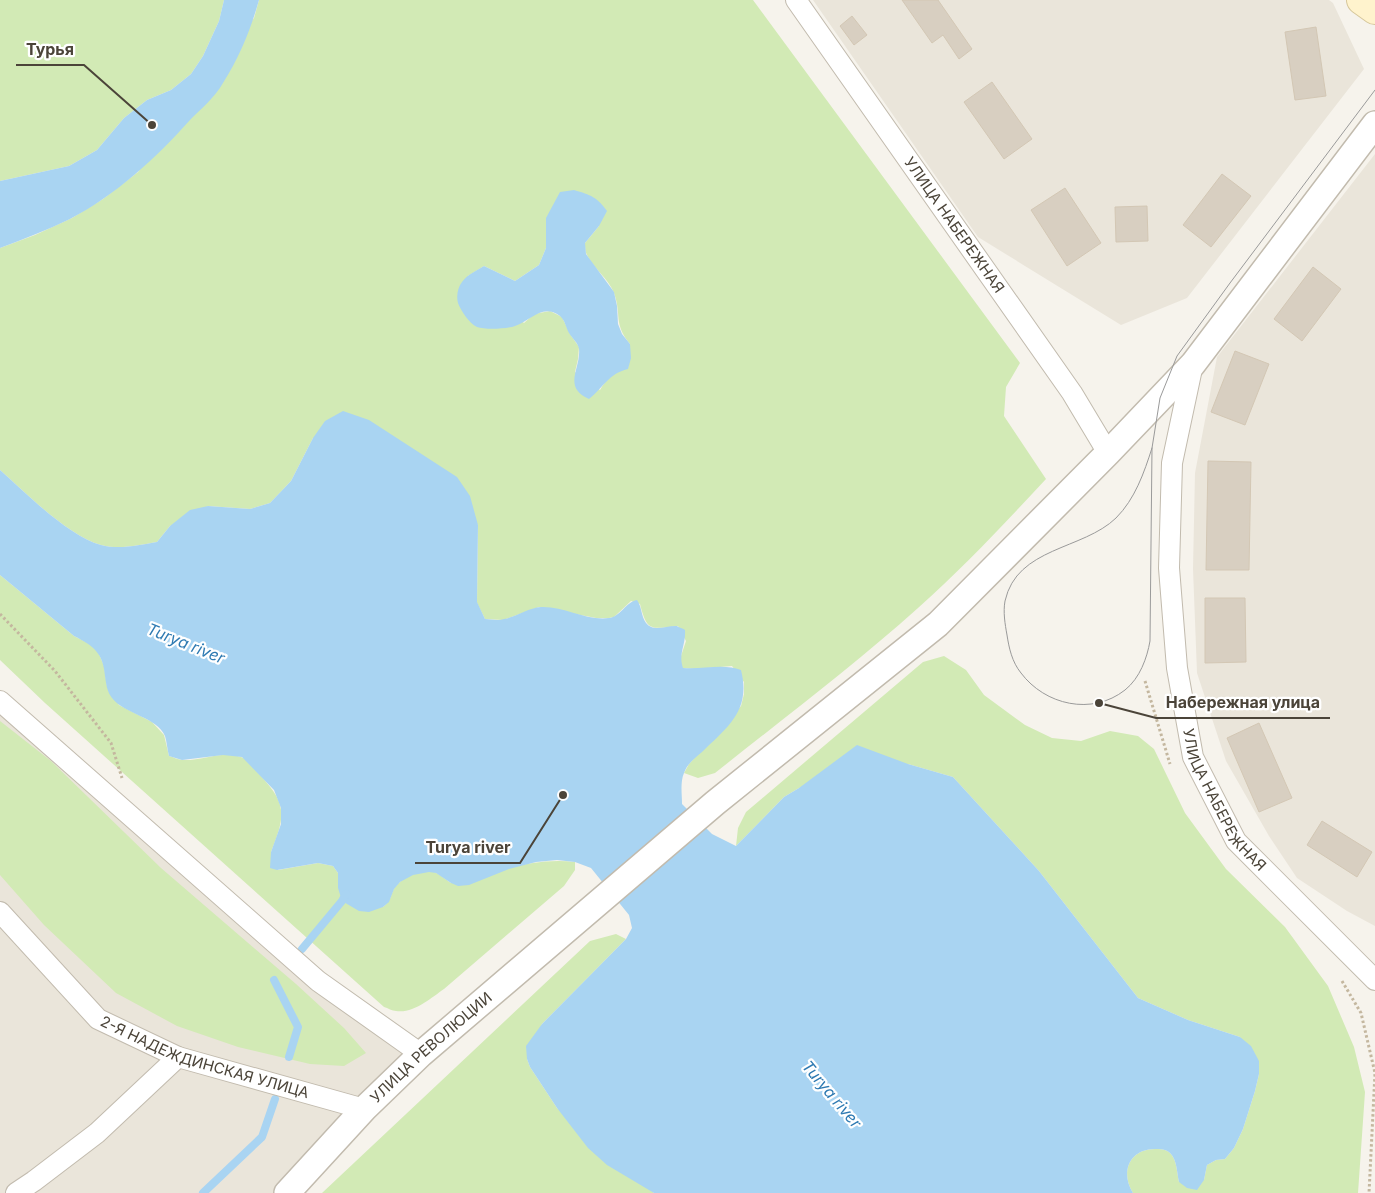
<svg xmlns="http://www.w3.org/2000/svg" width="1375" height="1193" font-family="Inter,sans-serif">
<rect width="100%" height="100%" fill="#f6f3ec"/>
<!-- residential -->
<path fill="#eae5da" d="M813,0H1329L1333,3L1364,69L1187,298L1121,325L978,237Z
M1375,154V926L1347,911L1297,878L1269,836L1226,761L1197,673L1193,569L1195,473L1217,357Z
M0,701L120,805L421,1054L287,1193H0Z"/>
<!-- green -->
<path fill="#d2eab5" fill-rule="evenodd" d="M0,0H224L219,21L203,56L191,74L171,90L147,100L124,118L97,150L69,166L0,181Z
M259,0H753L1020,363L1006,387L1004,416L1046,479C1005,523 963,568 918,608C853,666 783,719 715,773L698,778L684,773L689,764L741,706L744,694V682L732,666L696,669L682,668L680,659L686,641L678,626C651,629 647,632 640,604L631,601L614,617L609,618H596L539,607L503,620L485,619L477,603L478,525L313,438L291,481L270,503L250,509L208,506L170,526L157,542C139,545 120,550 101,545C68,536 26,493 0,470V248L35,235L72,218L103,199L138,172L254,18ZM546,218L599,226L585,243C585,247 585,252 587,255C593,268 608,278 614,293C622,315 613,323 630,344L628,368C614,372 607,378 600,390L575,372L578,359L579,347L570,334L562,317L550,311L534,314L524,323L468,276L484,266L515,281L539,265L546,248Z
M0,575L74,636L88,643L97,649L104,666L107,686L119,705L152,722L164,735L169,756C173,757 179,760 183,760C202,761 222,750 241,757C248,759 255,770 260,775C288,805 285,816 271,852L278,870L318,863L333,866L338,873V888L383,907C392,900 390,895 395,887C403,877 422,869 434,872C440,874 446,880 451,883C491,873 532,857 575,862V870L564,886L444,989C431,998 413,1014 396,1011C392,1011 388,1008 384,1007L45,703L0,660Z
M944,656L966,670L984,695L1025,725L1052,738L1081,741L1110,731L1138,736L1154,749L1185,813L1226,869L1285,927L1328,986L1354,1047L1365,1092L1358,1193H1133C1120,1173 1129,1149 1155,1149C1160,1149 1166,1149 1170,1153C1177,1159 1177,1174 1179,1182L1204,1180L1207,1165L1216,1160L1225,1159L1234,1148L1243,1129L1255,1091L1259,1074L1240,1037L1188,1020L1138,998L1039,871L953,777L908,764L799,788L784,797L736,846L738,828L746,812L923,662Z
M0,721L51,761L161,868L296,984L344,1028L366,1053L344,1066L310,1064L238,1047L177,1026L116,993L44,925L0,875Z
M616,934L626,939L542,1024L527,1059L530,1067L557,1108L654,1193H322L590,941Z"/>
<!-- water -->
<path fill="#a9d4f2" d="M224,0H259C251,29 239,58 223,83C215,97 201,109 190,120C156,158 116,195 70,219C47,230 24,239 0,248V181L69,166L97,150L124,118L147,100L171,90L191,74L203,56L219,21Z
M574,190C591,195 597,197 607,211L599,226L585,243L586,254L614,292L617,306L618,324L622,334L630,344L631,358L628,369C608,374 604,387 589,399C562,387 581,369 579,349C578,343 572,338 569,333C566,328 565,320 560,316C542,303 531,321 515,326C507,329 485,330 477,327C469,323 461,311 458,303C456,296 458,287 462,282C468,274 476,271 484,266L515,281L539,265L546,248V218L560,192Z
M343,411L369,420L457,477L470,496L478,525L477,602L485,619C491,619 498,621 504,619C516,617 528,608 541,607C564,606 586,621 609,618C620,617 626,602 637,600C642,607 641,616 646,623C654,633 667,625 677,626C678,627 684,629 685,630C686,645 678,654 683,668C701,670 723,663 741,670C751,710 729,726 702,752C695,758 687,764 684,773C680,782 682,794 682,804L712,834L736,846L784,797L799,788L857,745L908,764L953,777L1039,871L1138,998L1188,1020L1240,1037L1251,1046L1259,1061V1074L1255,1091L1243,1129L1234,1148L1225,1159L1216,1160L1207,1165L1204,1180L1197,1190L1187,1188L1179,1182C1177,1174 1177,1159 1170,1153C1166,1149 1160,1149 1155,1149C1129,1149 1120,1173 1133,1193H654L607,1165L588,1148L557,1108L530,1067L527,1059L526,1046L542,1024L626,939L632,928L629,915L591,868L575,862L557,860L536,862L509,869L469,885L458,886L451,883L436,873L429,872L413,875L400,882L394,889L389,902L383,907L369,912L359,911L342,901L338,888V873L333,866L318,863L277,870L270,868L271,852L281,824V808L274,790L242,757L223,755L182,760L169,756C167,749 167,742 165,736C157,717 124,714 112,698C107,692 106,683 105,676C103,653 94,646 74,636L0,575V470C26,493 68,536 101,545C120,550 139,545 157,542L170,526L190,510L208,506L250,509L270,503L291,481L313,438L325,421Z"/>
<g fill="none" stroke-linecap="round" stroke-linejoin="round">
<!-- stream -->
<path stroke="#a9d4f2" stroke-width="8" d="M302,949L342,901L346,894
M274,980L298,1027L289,1057
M203,1193L262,1137L275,1099"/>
</g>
<!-- building -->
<path fill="#d8cfc1" stroke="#d3c7b4" d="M902,0H938L972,49L959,59L943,35L932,43Z
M852,16L867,35L854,45L840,26Z
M1316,27L1326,96L1295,100L1285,32Z
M992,82L1032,139L1004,159L964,102Z
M1222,174L1251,196L1211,247L1183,225Z
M1065,188L1101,243L1067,266L1031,210Z
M1147,206L1148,241L1116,242L1115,207Z
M1313,267L1341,289L1302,341L1274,319Z
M1235,351L1269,364L1245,425L1211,412Z
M1208,461L1251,462L1249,570H1206Z
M1205,598H1245L1246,662L1205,663Z
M1259,723L1292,798L1259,812L1227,738Z
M1322,821L1372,852L1357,877L1307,845Z"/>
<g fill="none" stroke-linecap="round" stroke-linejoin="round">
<defs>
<g id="minor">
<path id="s1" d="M796,0L1072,393L1108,453"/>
<path id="s2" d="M1193,364L1172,463L1169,568L1177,668L1193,757L1236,841L1375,980"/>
<path d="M0,701L318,981L421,1054"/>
<path id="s3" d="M0,912L98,1019L178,1057L364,1109"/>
<path d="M16,1193L34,1181L97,1133L178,1057"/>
</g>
<g id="tertiary">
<path id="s4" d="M287,1193L364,1109L421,1054L715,803L938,624L1108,453L1193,364L1375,124"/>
</g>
<path id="secondary" d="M1361,0L1375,10"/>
</defs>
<!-- minor casing -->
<use href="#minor" stroke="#c2bbae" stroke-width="22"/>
<!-- tertiary casing -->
<use href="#tertiary" stroke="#c2bbae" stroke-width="28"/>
<!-- secondary casing -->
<use href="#secondary" stroke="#d6c79b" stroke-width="30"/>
<!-- path -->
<path stroke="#c4b79f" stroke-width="3" stroke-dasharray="2.5 2.5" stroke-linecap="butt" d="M0,614L55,671L111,743L122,778
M1145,681L1170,764
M1342,981L1361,1013L1375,1073L1369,1193"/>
<!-- minor -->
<use href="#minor" stroke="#fff" stroke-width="20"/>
<!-- tertiary -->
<use href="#tertiary" stroke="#fff" stroke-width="25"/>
<!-- secondary -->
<use href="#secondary" stroke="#fff3cd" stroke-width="28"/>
<!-- tram -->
<path stroke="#9a9a9a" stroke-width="1" d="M1152,448C1144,473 1135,499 1116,518C1083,550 1017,547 1005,601C1003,612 1005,624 1007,635C1009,648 1012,662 1021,673C1045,705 1092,716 1125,690C1140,678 1147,658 1150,641L1152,448L1160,398L1177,356L1230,283L1375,90"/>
</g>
<g text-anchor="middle" stroke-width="4.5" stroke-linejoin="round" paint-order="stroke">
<!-- street labels -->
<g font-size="15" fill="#4b4439" stroke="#fff">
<text dy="5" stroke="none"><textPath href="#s1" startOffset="275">УЛИЦА НАБЕРЕЖНАЯ</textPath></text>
<text dy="5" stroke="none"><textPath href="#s2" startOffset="449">УЛИЦА НАБЕРЕЖНАЯ</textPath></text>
<text dy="5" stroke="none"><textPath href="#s4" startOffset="205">УЛИЦА РЕВОЛЮЦИИ</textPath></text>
<text dy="5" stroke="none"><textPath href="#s3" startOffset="259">2-Я НАДЕЖДИНСКАЯ УЛИЦА</textPath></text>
</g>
<!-- water labels -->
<g font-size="16" font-style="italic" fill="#2e7ab2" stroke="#fff">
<text transform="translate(186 643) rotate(22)" y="6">Turya river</text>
<text transform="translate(832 1094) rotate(50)" y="6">Turya river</text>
</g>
</g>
<!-- callouts -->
<path fill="none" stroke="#4b4439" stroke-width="2" d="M152 125L84 65H16M1099 703L1156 718H1330M563 795L520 863H415"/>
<g fill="#4b4439" stroke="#fff" stroke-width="2">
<circle cx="152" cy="125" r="5"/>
<circle cx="1099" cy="703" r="5"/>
<circle cx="563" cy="795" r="5"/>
</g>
<g font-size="16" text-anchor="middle" font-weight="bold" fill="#4b4439" stroke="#fff" stroke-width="4.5" stroke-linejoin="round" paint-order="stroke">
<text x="50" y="55">Турья</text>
<text x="1243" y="708">Набережная улица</text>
<text x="468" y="853">Turya river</text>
</g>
</svg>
